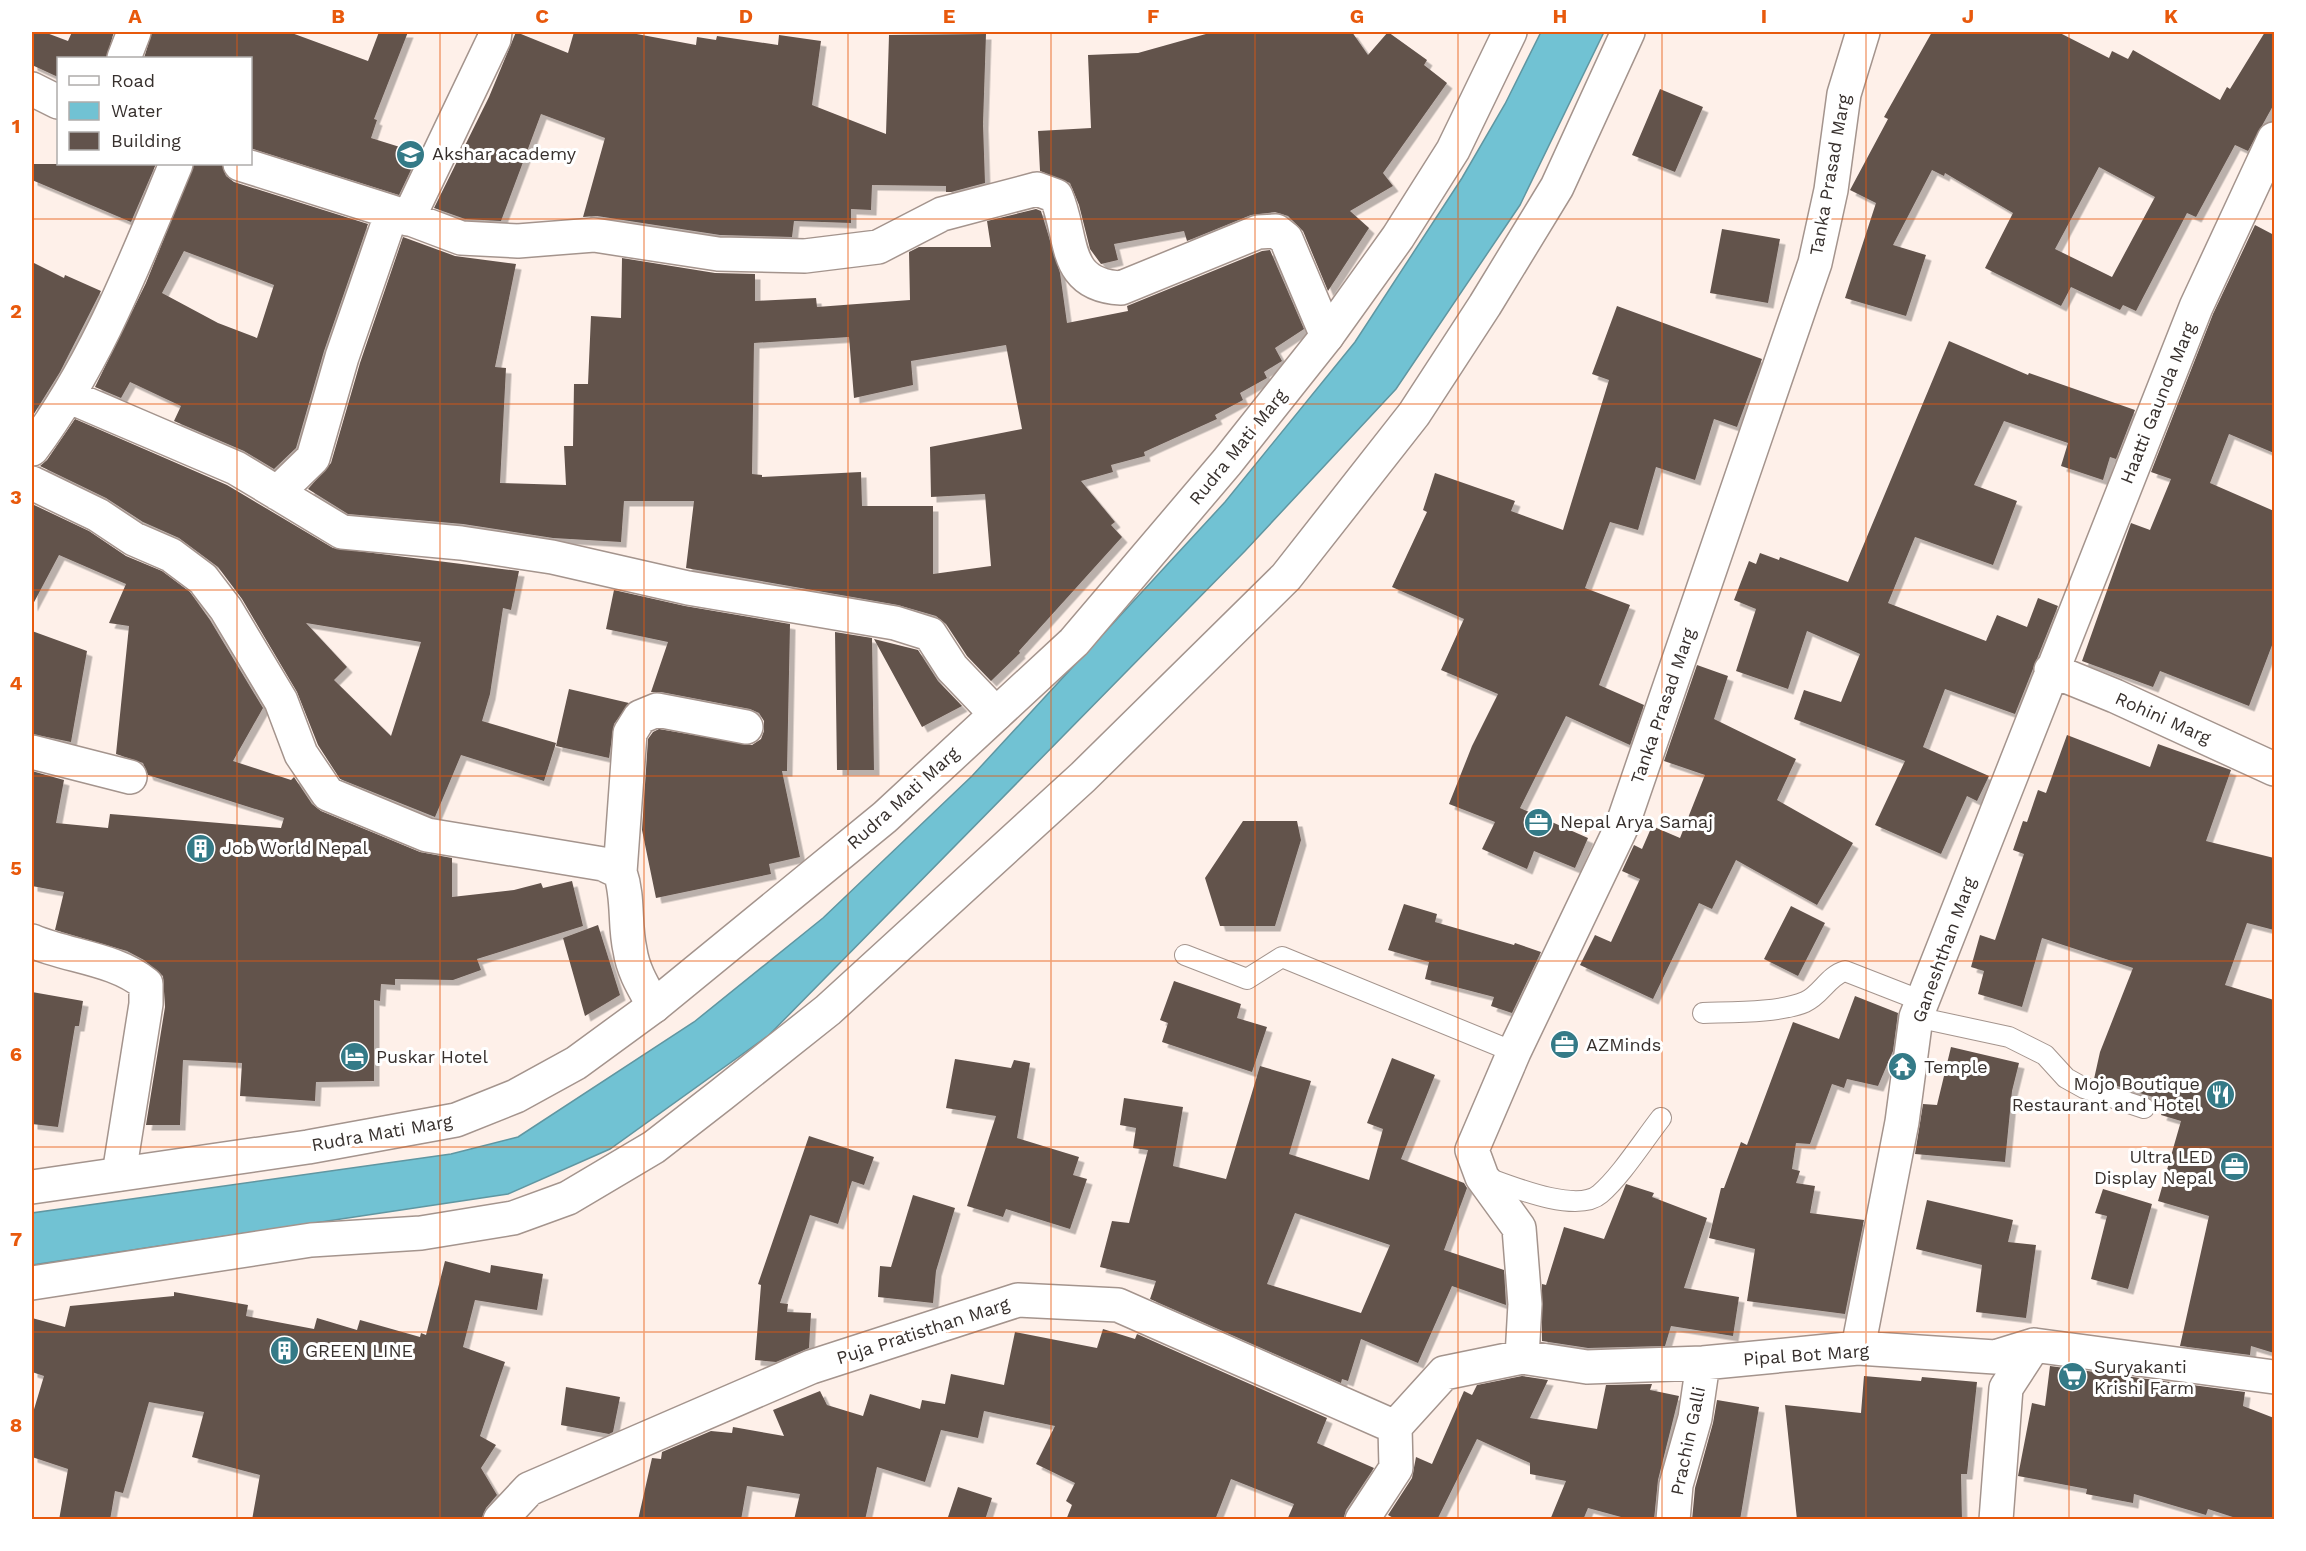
<svg xmlns="http://www.w3.org/2000/svg" width="2306" height="1551" font-family="'Work Sans',sans-serif">
<defs>
<filter id="shadow"><feDropShadow dx="5.5" dy="5.5" stdDeviation="0" flood-color="#0004"/></filter>
</defs>
<rect width="100%" height="100%" fill="#fef0e9"/>
<!-- water -->
<path fill="#71c2d3" stroke="#6096a1" stroke-width="1.5" d="M1541,32H1604L1520,205L1396,389L1245,551L769,1035L610,1149L508,1194L32,1265V1213L451,1154L518,1137L694,1022L823,918L972,776L1225,502L1355,342L1462,178L1505,104Z"/>
<!-- building -->
<path fill="#62534c" fill-rule="evenodd" filter="url(#shadow)" d="M32,32H44L68,41L72,32H114L106,58H58V77L32,65Z
M152,32H289L368,61L379,32H408L374,119L377,120L371,138L419,153L399,195L250,148V58H144Z
M516,32L568,53L574,32H626L696,45L697,37L716,40L717,36L778,45L779,35L821,41L812,105L886,134L889,35L986,34L983,124L985,183L951,192H946V186L872,185L871,210L851,209V223L794,221L792,237L720,235L597,216L583,217L605,138L541,114L501,221L465,219L434,208L489,97Z
M1213,32H1352L1368,55L1388,32L1427,60L1424,65L1447,83L1383,173L1393,186L1350,211L1369,228L1328,291L1303,231L1288,216L1275,212L1251,215L1187,241L1184,231L1114,244L1118,260L1101,264L1090,249L1079,205L1070,183L1040,171L1038,131L1091,128L1088,55L1138,53Z
M1932,32H2058L2109,58L2112,51L2128,59L2133,50L2220,100L2227,87L2230,89L2265,32H2274V104L2248,151L2235,145L2196,217L2187,213L2136,311L2123,305L2120,310L2071,287L2061,306L1985,268L2013,213L1945,173L1944,176L1932,170L1893,245L1926,255L1906,316L1845,298L1876,203L1850,190L1888,119L1884,117ZM2099,167L2155,197L2112,277L2055,249Z
M1660,89L1703,107L1675,172L1632,155Z
M32,164H156L131,222L32,180Z
M194,164H222L226,176L234,182L368,224L324,351L296,448L274,469L244,451L174,421L181,406L130,382L121,398L95,387L146,283ZM184,251L274,285L257,338L218,323L162,293Z
M1036,209L1041,211L1060,273L1067,323L1128,311L1127,306L1262,251L1270,250L1304,329L1275,348L1282,361L1264,372L1267,378L1240,393L1243,400L1215,415L1217,419L1144,452L1145,456L1111,465L1113,472L1081,481L1115,522L1111,525L1122,537L1019,651L1020,653L991,681L967,656L946,624L936,616L898,605L686,568L694,501H624L621,542L553,538L463,524L348,514L308,489L331,463L360,363L403,237L455,256L516,264L495,367L506,368L500,483L566,485L564,446H573L574,384H588L591,316L621,318L622,258L715,273L755,274V301L816,298L817,307L910,300L909,252L919,247H991L987,221ZM849,337L854,398L913,385L911,361L1006,345L1022,429L930,447L931,497L985,494L991,566L933,574V506H862L861,472L762,477V475L752,474L754,343Z
M2255,225L2274,235V453L2229,434L2210,483L2274,511V640L2249,706L2160,671L2153,687L2082,661L2131,523L2150,530L2171,479L2151,472L2213,314Z
M1722,229L1780,239L1768,303L1710,293Z
M32,262L64,278L65,275L101,291L60,372L32,417Z
M1617,306L1762,359L1737,427L1714,419L1695,480L1656,467L1638,530L1610,522L1585,588L1630,605L1599,685L1644,705L1630,745L1566,716L1520,808L1588,838L1575,868L1534,851L1527,869L1482,849L1495,822L1449,804L1472,746L1498,694L1441,670L1464,619L1392,587L1427,512L1423,510L1435,473L1515,501L1511,511L1563,530L1609,380L1592,374Z
M1949,341L2028,375L2029,373L2135,410L2116,459L2110,457L2103,480L2061,466L2068,443L2004,421L1974,485L2017,501L1993,565L1915,537L1888,603L1986,641L1997,615L2027,627L2038,598L2058,606L2015,714L1945,689L1923,747L1989,776L1977,801L1967,796L1941,854L1875,825L1905,761L1794,719L1804,690L1841,702L1860,654L1807,631L1788,689L1736,671L1756,609L1734,600L1749,561L1756,564L1760,553L1779,560L1780,557L1848,582Z
M75,419L227,485L333,548L519,571L511,610L503,608L490,694L482,721L556,743L544,781L461,755L435,817L340,779L318,745L297,692L242,599L218,567L179,538L143,522L106,498L40,466L47,460ZM306,623L421,642L391,736L334,680L347,667Z
M32,504L89,531L126,556L162,571L190,592L210,620L263,708L233,761L291,780L294,777L312,804L321,811L420,852L452,858V897L514,890L541,883L543,888L572,881L583,926L477,959L481,970L453,980L395,979V985L381,984L380,1001L374,1000V1081L316,1082L315,1101L240,1096L242,1063L183,1060L180,1125H146L165,1007L163,976L144,960L127,951L55,930L64,892L32,886V771L64,780L56,823L108,828L110,814L281,828L284,818L148,775L143,763L116,754L129,626L109,623L126,584L59,555L32,606Z
M614,590L685,606L790,624L787,771H782L800,857L769,864L771,874L656,898L642,830L648,739L653,732L659,729L752,745L761,739L764,731V721L759,713L750,709L661,692H651L668,642L606,629Z
M32,631L87,651L71,742L32,734Z
M835,632L872,638L874,770H837Z
M874,639L918,650L938,681L962,706L922,727Z
M1697,665L1728,676L1714,719L1796,759L1777,800L1853,843L1817,905L1736,860L1712,909L1699,903L1653,999L1580,965L1595,935L1611,942L1640,879L1622,871L1634,845L1642,849L1652,826L1680,838L1705,775L1664,761Z
M569,689L629,703L614,724L609,758L556,746Z
M2067,735L2150,767L2158,744L2231,770L2206,841L2274,858V930L2247,923L2225,985L2274,1000V1353L2251,1346L2250,1355L2180,1346L2209,1216L2158,1201L2181,1121L2161,1115L2166,1101L2094,1079L2100,1052L2133,968L2042,938L2022,1007L1978,994L1984,971L1971,967L1980,935L1995,940L2024,854L2013,850L2023,821L2027,822L2038,790L2046,793Z
M1243,821H1297L1301,840L1275,926H1220L1205,878Z
M1404,904L1437,914L1435,922L1514,945L1515,943L1541,952L1512,1013L1491,1006L1494,997L1425,979L1429,962L1388,950Z
M1791,906L1825,923L1798,976L1764,959Z
M598,925L620,995L585,1016L563,938Z
M1174,981L1241,1004L1237,1018L1267,1027L1252,1072L1162,1042L1168,1023L1160,1020Z
M32,992L83,1001L79,1026H75L58,1127L32,1124Z
M1855,996L1898,1013L1893,1051L1878,1086L1847,1079L1844,1088L1832,1084L1810,1144L1796,1143L1792,1169L1800,1171L1796,1183L1815,1186L1810,1213L1864,1220L1845,1314L1747,1301L1755,1249L1709,1238L1721,1188H1724L1741,1142L1747,1145L1793,1022L1839,1039Z
M1951,1047L2019,1063L2012,1091L2005,1162L1915,1154L1923,1104L1937,1105Z
M1392,1058L1435,1075L1401,1159L1464,1183L1467,1188L1444,1250L1504,1270L1506,1305L1452,1286L1418,1363L1361,1339L1348,1381L1342,1379L1341,1383L1150,1299L1156,1281L1100,1267L1112,1221L1129,1223L1148,1150L1133,1148L1136,1128L1120,1125L1124,1098L1183,1107L1173,1166L1226,1179L1260,1066L1311,1081L1289,1154L1369,1180L1383,1129L1367,1123ZM1295,1213L1390,1245L1361,1313L1267,1284Z
M955,1059L1011,1068L1014,1060L1030,1063L1017,1138L1079,1157L1073,1175L1087,1179L1070,1229L1006,1209L1003,1217L967,1206L996,1116L946,1108Z
M809,1136L874,1157L864,1185L852,1181L838,1224L810,1215L780,1303L788,1304L787,1312L811,1313L809,1348L776,1362L755,1360L761,1285L758,1284Z
M1626,1184L1654,1193L1652,1197L1707,1218L1684,1288L1739,1297L1733,1336L1671,1326L1665,1346L1588,1348L1542,1341V1284L1546,1285L1564,1227L1604,1239Z
M2103,1189L2152,1204L2128,1289L2091,1279L2107,1216L2095,1213Z
M913,1195L955,1208L936,1271L933,1303L878,1297L880,1266L891,1267Z
M1927,1200L2013,1220L2008,1242L2036,1245L2026,1318L1976,1312L1982,1265L1916,1249Z
M445,1261L490,1273L491,1265L543,1274L537,1310L475,1300L463,1347L505,1362L480,1436L496,1445L481,1468L497,1495L486,1508L481,1520H252L260,1475L192,1457L204,1412L149,1402L123,1493L115,1491L110,1520H59L68,1469L32,1457V1416L44,1376L32,1372V1318L65,1327L70,1306L174,1296V1292L248,1305L246,1316L314,1329L317,1318L357,1330L360,1320L420,1337L421,1333L426,1335Z
M1103,1329L1135,1339L1137,1334L1327,1418L1317,1443L1374,1468L1346,1510L1343,1520H1287L1294,1504L1231,1479L1215,1520H1066L1072,1505L1066,1501L1075,1483L1036,1464L1055,1426L984,1411L978,1438L941,1430L925,1482L877,1467L865,1520H794L800,1494L747,1486L741,1520H638L652,1458L661,1459L662,1452L711,1431L732,1433L733,1427L784,1436L773,1410L820,1391L827,1405L863,1416L870,1394L920,1409L922,1400L945,1404L951,1374L1004,1385L1015,1332L1097,1348Z
M2050,1366L2245,1392L2243,1406L2274,1418V1520H2242L2208,1509L2206,1515L2134,1494L2133,1503L2086,1494L2087,1489L2018,1476L2032,1403L2045,1406Z
M1522,1376L1548,1380L1530,1418L1597,1429L1606,1385L1652,1384L1650,1390L1679,1396L1658,1480L1654,1520H1632L1588,1508L1583,1520H1550L1566,1481L1530,1474V1463L1477,1439L1437,1520H1397L1388,1515L1412,1478L1416,1457L1432,1464L1464,1391L1472,1395L1477,1385Z
M1864,1376L1921,1381L1922,1377L1977,1382L1967,1474H1961L1962,1520H1797L1785,1405L1861,1413Z
M566,1387L620,1397L613,1432L609,1434L561,1425Z
M1717,1400L1759,1407L1740,1520H1692L1695,1488L1713,1423Z
M958,1487L992,1498L985,1520H947Z"/>
<g fill="none" stroke-linecap="round" stroke-linejoin="round">
<defs>
<path id="service" d="M1185,955L1247,979L1282,957L1514,1052
M1703,1013C1732,1012 1779,1013 1805,1002C1821,995 1828,976 1845,971L1922,1001
M1916,1017L2009,1037L2045,1055L2066,1078L2084,1088L2144,1108
M1485,1177C1510,1186 1577,1214 1600,1194C1621,1176 1643,1141 1661,1118"/>
<path id="minor" d="M124,58L134,32
M32,89L58,102
M240,164L392,212L461,238L518,241L594,235L718,254L805,256L878,247L942,214L1037,189L1056,196C1074,237 1061,285 1121,288L1258,232L1276,231L1286,239L1327,336
M408,219L494,39L495,32
M68,396L236,468L342,532L461,543L552,557L688,588L895,623L930,634L952,668L996,714
M32,449C97,362 134,264 176,164
M32,483L98,515L134,539L171,555L203,579L226,609L281,701L301,754L328,794L427,835L603,864L620,872C629,898 624,924 630,950C633,971 644,988 654,1006
M277,493L313,458L342,357L392,212
M2051,670L2115,696L2274,769
M32,752L130,777
M620,872L630,733L640,717L657,710L746,727
M32,941C69,957 114,958 146,984V1004L119,1174
M1858,1348L1902,1122L1916,1017L2196,307L2274,139
M1522,1357L1525,1304L1519,1228L1482,1177L1472,1150L1514,1052L1622,826L1815,263L1831,190L1844,94L1863,32
M1395,1427L1444,1373L1522,1357L1587,1367L1703,1363L1858,1348L1995,1357L2034,1345L2274,1377
M500,1520L529,1489L811,1367L1018,1300L1118,1305L1395,1427
M1362,1520L1396,1468L1395,1427
M1673,1520L1676,1485L1695,1418L1703,1363
M1996,1520L2006,1388L2034,1345"/>
<path id="tertiary" d="M32,1187L308,1147L456,1120L516,1096L576,1063L654,1006L885,817L1074,642L1227,462L1327,336L1398,237L1453,150L1510,32
M32,1283L311,1240L421,1233L513,1218L568,1198L654,1147L721,1095L828,1010L1083,777L1286,577L1414,414L1485,305L1557,187L1628,32"/>
</defs>
<!-- service casing -->
<use href="#service" stroke="#a4948d" stroke-width="22"/>
<!-- minor casing -->
<use href="#minor" stroke="#a4948d" stroke-width="36"/>
<!-- tertiary casing -->
<use href="#tertiary" stroke="#a4948d" stroke-width="36"/>
<!-- service -->
<use href="#service" stroke="#fff" stroke-width="20"/>
<!-- minor -->
<use href="#minor" stroke="#fff" stroke-width="33"/>
<!-- tertiary -->
<use href="#tertiary" stroke="#fff" stroke-width="33"/>
</g>
<!-- grid -->
<path fill="none" stroke="#e8590c" stroke-width="1.5" stroke-opacity="0.55" d="M237,32V58M440,32V1520M644,32V1520M848,32V1520M1051,32V1520M1255,32V1520M1458,32V1520M1662,32V1520M1866,32V1520M2069,32V1520M237,164V1520M32,219H2274M32,404H2274M32,590H2274M32,776H2274M32,961H2274M32,1147H2274M32,1332H2274"/>
<!-- icons -->
<defs>
<symbol id="school-disc" viewBox="-11 -11 22 22"><circle r="9.5" fill="#347a87" stroke="#fff"/><path d="M0-5L7-2L0 1L-7-2ZM-4 1L0 2.5L4 1V4Q0 6-4 4Z" fill="#fff"/></symbol>
<symbol id="office-disc" viewBox="-11 -11 22 22"><circle r="9.5" fill="#347a87" stroke="#fff"/><path d="M-6-3h4V-5.5h4V-3h4V5H-6ZM-1-4.5V-3h2v-1.5ZM-6 0V1H6V0Z" fill="#fff"/></symbol>
<symbol id="building-disc" viewBox="-11 -11 22 22"><circle r="9.5" fill="#347a87" stroke="#fff"/><path d="M-4-6H4V6H1V3H-1V6H-4ZM-2.5-4.3h1.7v1.8h-1.7ZM.8-4.3h1.7v1.8H.8ZM-2.5-1h1.7V.8h-1.7ZM.8-1h1.7V.8H.8Z" fill="#fff"/></symbol>
<symbol id="hotel-disc" viewBox="-11 -11 22 22"><circle r="9.5" fill="#347a87" stroke="#fff"/><path d="M-6-4.5h1.5V1H6V5H4.5V3h-9V5H-6ZM-4 0a1.8 1.8 0 1 1 3.6 0ZM.5 0V-2.5h3Q6-2.5 6 0Z" fill="#fff"/></symbol>
<symbol id="temple-disc" viewBox="-11 -11 22 22"><circle r="9.5" fill="#347a87" stroke="#fff"/><path d="M0-6L5-2H3V0L6.5 2.5H4V6H1.5V3h-3V6H-4V2.5H-6.5L-3 0V-2H-5Z" fill="#fff"/></symbol>
<symbol id="restaurant-disc" viewBox="-11 -11 22 22"><circle r="9.5" fill="#347a87" stroke="#fff"/><path d="M-5-6h1v4h1v-4h1v4h1v-4h1v5L-1.5 .5V6h-2V.5L-5-1ZM5-6V6H3V1.5H1.5Q1.5-4 5-6Z" fill="#fff"/></symbol>
<symbol id="supermarket-disc" viewBox="-11 -11 22 22"><circle r="9.5" fill="#347a87" stroke="#fff"/><path d="M-6-5.5h2.5l.6 2H6L4.5 2H-2.5L-4.4-4H-6ZM-1.5 3.2a1.3 1.3 0 1 0 .1 0ZM3 3.2a1.3 1.3 0 1 0 .1 0Z" fill="#fff"/></symbol>
</defs>
<g fill-rule="evenodd">
<use href="#school-disc" x="394" y="138" width="33" height="33"/>
<use href="#office-disc" x="1522" y="806" width="33" height="33"/>
<use href="#building-disc" x="184" y="832" width="33" height="33"/>
<use href="#office-disc" x="1548" y="1028" width="33" height="33"/>
<use href="#hotel-disc" x="338" y="1040" width="33" height="33"/>
<use href="#temple-disc" x="1886" y="1050" width="33" height="33"/>
<use href="#restaurant-disc" x="2204" y="1078" width="33" height="33"/>
<use href="#office-disc" x="2218" y="1150" width="33" height="33"/>
<use href="#building-disc" x="268" y="1334" width="33" height="33"/>
<use href="#supermarket-disc" x="2056" y="1360" width="33" height="33"/>
</g>
<g text-anchor="middle" stroke-width="6" stroke-linejoin="round" paint-order="stroke">
<!-- poi labels -->
<g font-size="18" fill="#37302d" stroke="#fff" text-anchor="start">
<text x="432" y="160">Akshar academy</text>
<text x="1560" y="828">Nepal Arya Samaj</text>
<text x="222" y="854">Job World Nepal</text>
<text x="1586" y="1051">AZMinds</text>
<text x="376" y="1063">Puskar Hotel</text>
<text x="1924" y="1073">Temple</text>
<text x="2200" y="1090" text-anchor="end">Mojo Boutique<tspan x="2200" dy="21">Restaurant and Hotel</tspan></text>
<text x="2213" y="1163" text-anchor="end">Ultra LED<tspan x="2213" dy="21">Display Nepal</tspan></text>
<text x="305" y="1357">GREEN LINE</text>
<text x="2094" y="1373">Suryakanti<tspan x="2094" dy="21">Krishi Farm</tspan></text>
</g>
<!-- street labels -->
<g font-size="18" fill="#37302d" stroke="#fff">
<text transform="translate(1830 175) rotate(-80)" y="6">Tanka Prasad Marg</text>
<text transform="translate(2158 403) rotate(-68)" y="6">Haatti Gaunda Marg</text>
<text transform="translate(1238 447) rotate(-51)" y="6">Rudra Mati Marg</text>
<text transform="translate(1663 706) rotate(-71)" y="6">Tanka Prasad Marg</text>
<text transform="translate(2163 718) rotate(24)" y="6">Rohini Marg</text>
<text transform="translate(903 798) rotate(-42)" y="6">Rudra Mati Marg</text>
<text transform="translate(1944 950) rotate(-70)" y="6">Ganeshthan Marg</text>
<text transform="translate(382 1133) rotate(-10)" y="6">Rudra Mati Marg</text>
<text transform="translate(923 1331) rotate(-18)" y="6">Puja Pratisthan Marg</text>
<text transform="translate(1806 1355) rotate(-4)" y="6">Pipal Bot Marg</text>
<text transform="translate(1688 1441) rotate(-78)" y="6">Prachin Galli</text>
</g>
</g>
<!-- border -->
<rect width="2306" height="1551" fill="none" stroke="#ffffff" stroke-width="66"/>
<!-- legend -->
<rect x="57" y="57" width="195" height="108" fill="#ffffff" stroke="#afacab" stroke-width="1.5"/>
<rect x="69" y="76" width="30" height="9" fill="#ffffff" stroke="#afacab" stroke-width="1.5"/>
<text x="111" y="87" font-size="18" fill="#37302d">Road</text>
<rect x="69" y="102" width="30" height="18" fill="#71c2d3" stroke="#afacab" stroke-width="1.5"/>
<text x="111" y="117" font-size="18" fill="#37302d">Water</text>
<rect x="69" y="132" width="30" height="18" fill="#62534c" stroke="#afacab" stroke-width="1.5"/>
<text x="111" y="147" font-size="18" fill="#37302d">Building</text>
<rect x="33" y="33" width="2240" height="1485" fill="none" stroke="#e8590c" stroke-width="2"/>
<g font-size="20" text-anchor="middle" font-weight="bold" fill="#e8590c">
<text x="135" y="23">A</text>
<text x="338" y="23">B</text>
<text x="542" y="23">C</text>
<text x="746" y="23">D</text>
<text x="949" y="23">E</text>
<text x="1153" y="23">F</text>
<text x="1357" y="23">G</text>
<text x="1560" y="23">H</text>
<text x="1764" y="23">I</text>
<text x="1968" y="23">J</text>
<text x="2171" y="23">K</text>
<text x="16" y="133">1</text>
<text x="16" y="318">2</text>
<text x="16" y="504">3</text>
<text x="16" y="690">4</text>
<text x="16" y="875">5</text>
<text x="16" y="1061">6</text>
<text x="16" y="1246">7</text>
<text x="16" y="1432">8</text>
</g>
</svg>
